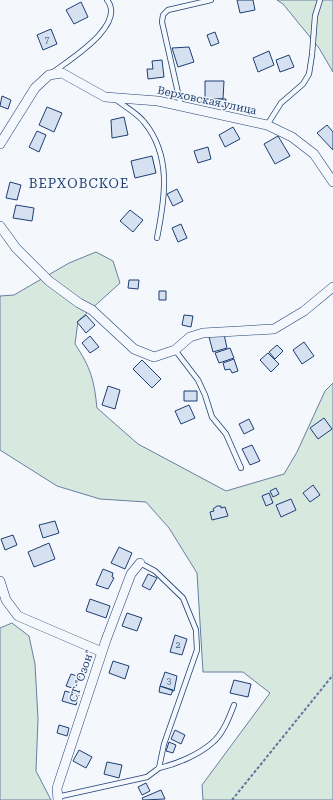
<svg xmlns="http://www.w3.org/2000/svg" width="333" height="800" font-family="'Roboto Serif',serif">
<rect width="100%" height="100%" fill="#f4f7fb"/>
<!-- green -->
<path fill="#d7e8df" stroke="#687fa3" d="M277,0H333V72L319,48L283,4Z
M96,252L113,261L120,283L78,321L75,344C91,368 94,380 97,408L138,444L226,491L284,474L297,452L325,391L333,383V800H203L202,785L270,693L243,672H203L197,573L169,528L146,502L100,499L57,486L0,450V296L14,295L69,263Z
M12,623L29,636L35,664L38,719L36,771L51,800H0V628Z"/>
<!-- building -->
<path fill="#d5e0f0" stroke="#1d3f73" d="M237,0H253L255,10L240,13Z
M81,2L88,17L74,24L66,10Z
M51,29L57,44L43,50L37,35Z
M215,32L219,43L211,46L207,35Z
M189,47L194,62L178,67L172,48Z
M269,51L274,65L258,72L253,58Z
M289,55L294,67L280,72L276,60Z
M162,60L164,77L148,79L147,69H153L152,61Z
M205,81H224L223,99H205Z
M2,96L11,100L8,109L0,106Z
M217,99H226L225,107L217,105Z
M47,107L62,113L54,132L39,125Z
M124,117L128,135L112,138L111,120Z
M327,125L333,132V150L317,133Z
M233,127L240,139L225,147L219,135Z
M37,131L46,135L39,152L29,147Z
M278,136L290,156L275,164L264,144Z
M208,147L211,159L198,163L194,151Z
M152,156L156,173L135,178L131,161Z
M10,182L21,185L17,200L6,198Z
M177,189L183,201L173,206L167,194Z
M16,205L34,208L32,221L13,218Z
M130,210L143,220L133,232L120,221Z
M181,224L187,238L178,242L172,228Z
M129,280H139L138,289L128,288Z
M159,291H166V300H159Z
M86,315L95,325L86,333L77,322Z
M184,315L193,316L191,327L182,325Z
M224,334L227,348L213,352L209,337Z
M90,336L99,347L90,353L82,343Z
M304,342L314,356L302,364L293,350Z
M277,345L283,351L275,359L269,352Z
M230,348L234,358L219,363L215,353Z
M268,353L279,364L271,372L260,360Z
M234,359L238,371L232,373L230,369L225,370L223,363Z
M142,360L161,379L152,388L133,369Z
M108,386L120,390L115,409L102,405Z
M184,391H197V401H184Z
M189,405L195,418L181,424L175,411Z
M324,418L332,429L318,439L310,428Z
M249,419L254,429L244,434L239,424Z
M252,445L260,461L250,465L242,449Z
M313,485L320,495L310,502L303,493Z
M276,488L279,494L273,497L270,491Z
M269,493L273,503L266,506L262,496Z
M291,499L296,510L281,517L276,505Z
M217,506H221V508L225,507L228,516L212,520L210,512L214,511L213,509Z
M55,521L59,533L43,538L39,525Z
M13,535L17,545L5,550L1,539Z
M49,543L55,559L34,567L28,552Z
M119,547L132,553L125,569L111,563Z
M103,569L113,573L112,577L114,578L108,589L96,585Z
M148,574L157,578L150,590L142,586Z
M90,599L110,606L106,618L86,611Z
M127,613L142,618L137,631L122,626Z
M175,635L187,639L182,655L170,652Z
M113,661L129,666L125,679L109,673Z
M165,672L177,676L174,691L160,686Z
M71,674L80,677L75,689L66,686Z
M234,680L251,684L248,697L230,693Z
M160,686L173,690L171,695L159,692Z
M65,691L79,695L76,705L62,701Z
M59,725L69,728L67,736L57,733Z
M175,730L185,735L181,744L171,739Z
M169,742L176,745L173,753L166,751Z
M79,750L92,757L86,768L73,761Z
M107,762L122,765L119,778L104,774Z
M146,783L150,791L142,795L138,787Z
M161,790L165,799L143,800L142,798Z"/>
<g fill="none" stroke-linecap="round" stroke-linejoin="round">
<defs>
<path id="service" d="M52,73C69,60 127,25 107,0
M115,99C124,106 137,113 144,122C172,156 165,198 157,238
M181,106L162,22L163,15L168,10L211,0
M267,125L281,103L303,84L309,74L312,55L315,16L320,0
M175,350L198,380L205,395L212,417L226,434L241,468
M159,768C177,764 198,755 212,743C223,734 229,718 234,705
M57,797L147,777L159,768L164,744L197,650L196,630L183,598L155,571L140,563"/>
<path id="minor" d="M0,144L35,88L49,75L62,73L105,97L158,101L267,125L292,137L314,154L333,182
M0,226L16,248L49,281L79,303L92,310L134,349L154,357L175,350L190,337L203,333L274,329L304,311L333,287
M0,581L6,600L18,616L102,652
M58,800L57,788L106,640L131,574L140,563"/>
</defs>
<!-- service casing -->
<use href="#service" stroke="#1d3f73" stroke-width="6"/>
<!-- minor casing -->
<use href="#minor" stroke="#1d3f73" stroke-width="10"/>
<!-- path -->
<path stroke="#5e769c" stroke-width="2" stroke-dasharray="3 2" stroke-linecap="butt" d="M232,800L333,675"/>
<!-- service -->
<use href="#service" stroke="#f4f7fb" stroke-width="4.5"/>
<!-- minor -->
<use href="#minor" stroke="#f4f7fb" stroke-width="9"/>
</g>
<g text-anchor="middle" stroke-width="3" stroke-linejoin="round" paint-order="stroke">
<!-- number labels -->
<g font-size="9" fill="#4b6792">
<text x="47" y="43">7</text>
<text x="178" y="648">2</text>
<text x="169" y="684">3</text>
</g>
<!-- street labels -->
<g font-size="11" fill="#1d3f73" stroke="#f4f7fb">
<text transform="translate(207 100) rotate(12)" y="4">Верховская улица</text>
<text transform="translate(81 676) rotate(-71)" y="4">СТ "Озон"</text>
</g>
<!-- quarter labels -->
<g font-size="13" letter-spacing="1" fill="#1d3f73" stroke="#f4f7fb">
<text x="79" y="188">ВЕРХОВСКОЕ</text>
</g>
</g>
</svg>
